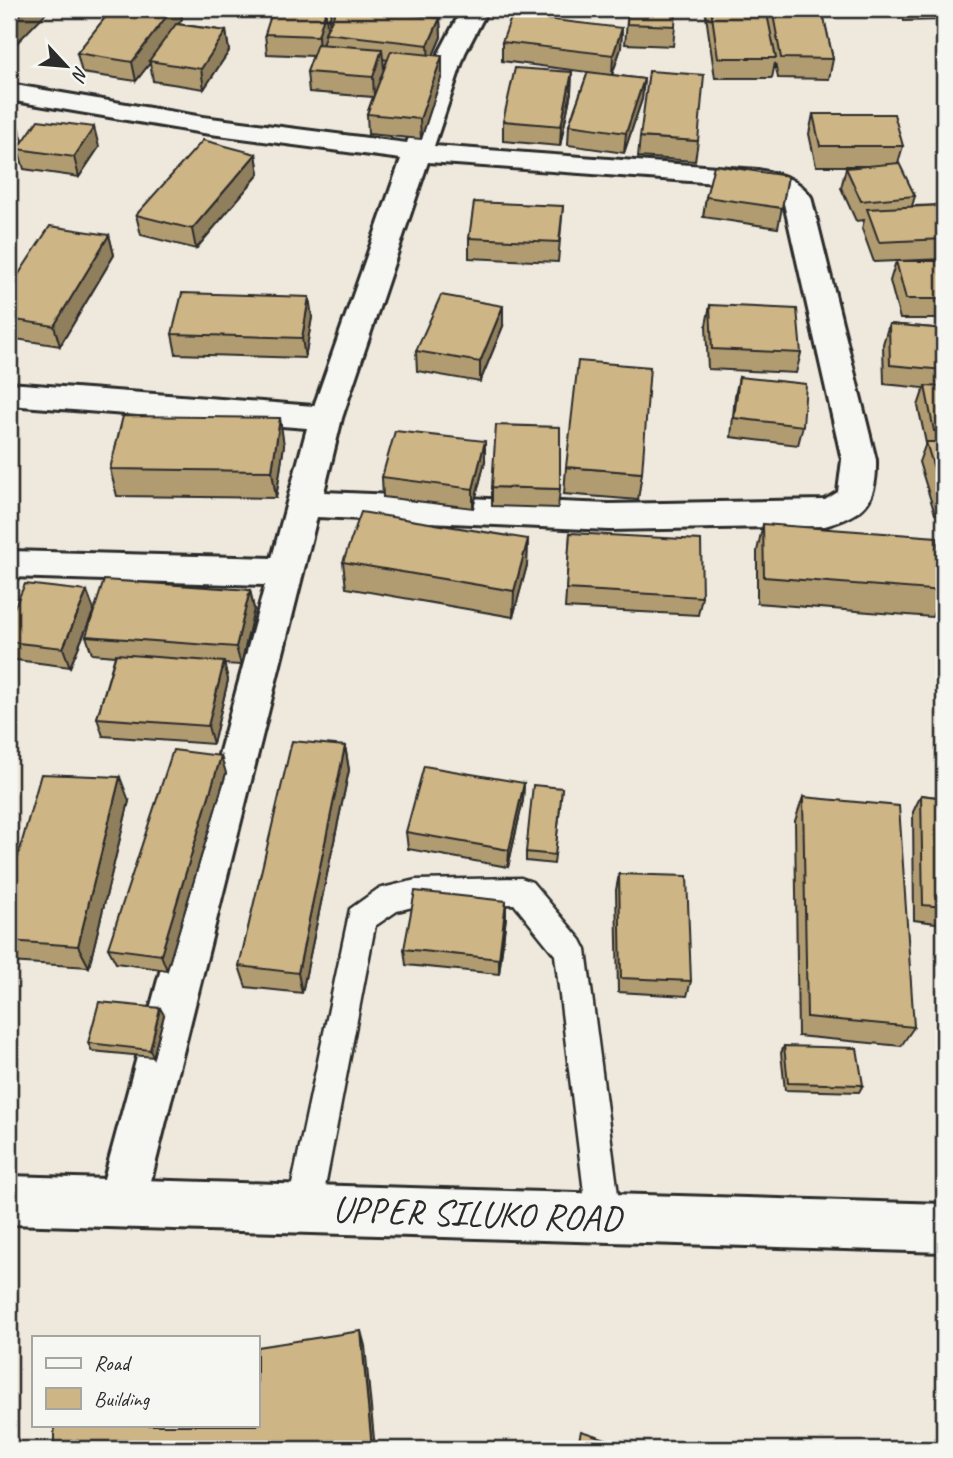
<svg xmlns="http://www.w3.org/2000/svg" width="953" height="1458" font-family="Caveat,sans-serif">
<rect width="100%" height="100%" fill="#eee9dc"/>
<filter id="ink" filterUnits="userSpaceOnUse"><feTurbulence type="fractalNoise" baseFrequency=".0143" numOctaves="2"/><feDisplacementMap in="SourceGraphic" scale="14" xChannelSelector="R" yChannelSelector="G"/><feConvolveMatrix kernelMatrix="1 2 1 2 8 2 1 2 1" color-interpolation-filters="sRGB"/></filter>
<g filter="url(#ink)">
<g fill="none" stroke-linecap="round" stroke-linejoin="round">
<defs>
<path id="service" d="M521,878L532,882L581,940L586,950L621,1217L616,1229L604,1234L592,1229L587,1217L555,955L514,904L416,906L397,911L375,926L321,1208L316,1220L304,1225L292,1220L287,1208L350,909L378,889L416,880Z"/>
<path id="minor" d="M462,9H488L465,53L434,146L758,170C779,174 798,178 811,197L876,460C877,503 864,514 825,526L609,530L317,517L146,1201L139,1218L122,1225L105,1218L98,1201L265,585L9,577V551L272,558L307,428L9,405V383L314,406L401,159L203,133L9,100V84L203,117L407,143L439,53ZM428,162L758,186L783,199L842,460L838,492L825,500L609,504L324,492L342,418Z"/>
<path id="primary" d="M9,1176L944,1204V1252L9,1224Z"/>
</defs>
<!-- service casing -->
<use href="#service" stroke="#2b2b2b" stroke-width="5"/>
<!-- minor casing -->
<use href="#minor" stroke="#2b2b2b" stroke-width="6"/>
<!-- primary casing -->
<use href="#primary" stroke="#2b2b2b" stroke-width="6"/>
<!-- service -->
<use href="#service" fill="#f6f6f2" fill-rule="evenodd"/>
<!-- minor -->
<use href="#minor" fill="#f6f6f2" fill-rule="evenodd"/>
<!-- primary -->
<use href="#primary" fill="#f6f6f2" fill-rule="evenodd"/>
</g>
<!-- wall -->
<path fill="#b19c72" stroke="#2b2b2b" stroke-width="2" fill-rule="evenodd" d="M112,9H180L182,19L178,24L226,31L229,51L204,89L153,81L150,63L136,81L82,73L77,53Z
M335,9V13L440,18L441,37L433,55L442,75L421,139L368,134L367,114L373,97L309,92L307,72L313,56L267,54L265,34ZM383,59L387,60L384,69Z
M628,9L675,26L673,46L625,44Z
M705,9H822L833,59L829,79L778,78L775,63L772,78H715Z
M900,9H944V20L904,21Z
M622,28L621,48L612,75L644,79L642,99L624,153L568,145L569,125L588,72L502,61V42Z
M572,72L571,92L560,146L503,141V121Z
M813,114L903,146L898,163L915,196L912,206L944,205V259L874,262L862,229L864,220L856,221L841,188L846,168L867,166H816L809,134Z
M640,137L698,141L695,161L638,157Z
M99,147L79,177L24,169L18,149Z
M256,154L259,174L196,249L141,235L136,215Z
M788,176L778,228L703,217L706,197Z
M563,206L558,262L469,258V238Z
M109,235L114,255L60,346L9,338V289Z
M896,261H944V319H900L890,281Z
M710,305L801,353L796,373L708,369L706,325Z
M312,317L305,358L176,354L172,334Z
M889,324L944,329V514H935L919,462L926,443L918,406L924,388L884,384L883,344Z
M503,326L480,382L417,371L416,351Z
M739,377L803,426L798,445L731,437L735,396Z
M284,445L276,498L117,496L110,469Z
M485,461L473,508L383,497L382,477Z
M566,467L642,473L638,500L564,494Z
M492,487L560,489L558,508L492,506Z
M763,524L943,591L932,617L757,603V551Z
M570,533L702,597L698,615L565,608Z
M528,539L527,565L513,617L346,588L343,562Z
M250,590L254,609L241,665L224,664L228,680L213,744L103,736L97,718L115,656L92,654L86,636Z
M94,610L70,667L9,659V619Z
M345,746L349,770L302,993L246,987L239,966Z
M226,773L167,970L116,963L108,948Z
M524,783L523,800L508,867L408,849L406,832Z
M562,788L554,864L526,861V852Z
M921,795L944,798V924L914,920L913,812Z
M803,797L914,1027L901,1046L798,1036L795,821Z
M129,801L89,967L9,962V883H10Z
M619,874L691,981L687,996L618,992L616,890Z
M506,901V917L499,974L406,965L404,949Z
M164,1015L153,1057L92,1051L88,1043Z
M784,1046L863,1085L859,1092L785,1090L781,1053Z"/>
<!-- shaded-wall -->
<path fill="#907f5d" stroke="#2b2b2b" stroke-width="2" d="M26,9H50L9,51V26Z
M172,9H180L182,19L151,61H149L150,63L136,81L132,62Z
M326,9L327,29L325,33V36L319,56L318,36Z
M333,9H335V15L330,28L329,18Z
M440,18L441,37L429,65L428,45Z
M622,28L621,48L612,75L613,55Z
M226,31L229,51L204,89L201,69Z
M382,49L384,69L374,97L373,77Z
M442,56V75L421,139L420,119Z
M572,72L571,92L560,146L561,126Z
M644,79L642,99L624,153L626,133Z
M17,121L23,141L9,157V130Z
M94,127L99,147L79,177L74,157Z
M256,154L259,174L196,249L192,229Z
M109,235L114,255L60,346L54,326Z
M309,297L312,317L305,358L302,338Z
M503,306V326L480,382V362Z
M280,418L284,445L276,498L272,471Z
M9,427L14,441L9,453Z
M485,441V461L473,508V489Z
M528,539L527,565L513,617L514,591Z
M250,590L254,609L241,665L236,647Z
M87,591L94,610L70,667L63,648Z
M224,662L228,680L213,744L208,726Z
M345,746L349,770L302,993L298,973Z
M221,756L226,773L167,970L161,955Z
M120,777L129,801L89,967L78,946Z
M524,783L523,800L508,867L509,850Z
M506,901V917L499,974V959Z
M160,1008L164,1015L153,1057L150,1050Z
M361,1331L365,1346L375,1449H372Z"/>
<!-- building -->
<path fill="#ceb585" stroke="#2b2b2b" stroke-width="2" d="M9,9H26L9,26Z
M112,9H172L132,62L77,53Z
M273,9H326L318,36L265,34Z
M321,9H333L329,18H326V9Z
M337,9H366L440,18L428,45L325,33Z
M628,9H676L675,26L627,24Z
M711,9H766L776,58H718Z
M772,9H822L833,59L781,58Z
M512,15L622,28L613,55L502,42Z
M176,24L226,31L201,69L149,61Z
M317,44L382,49L373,77L307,72Z
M391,51L442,56L420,119L367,114Z
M515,68L572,72L561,126L503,121Z
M649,71L704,75L698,141L640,137Z
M588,72L644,79L626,133L569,125Z
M813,114H894L903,146H820Z
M9,119L17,121L9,130Z
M38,120L94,127L74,157L18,149Z
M203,140L256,154L192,229L136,215Z
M899,163L915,196L861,201L846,168Z
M714,165L788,176L782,208L706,197Z
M474,202L563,206L559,242L469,238Z
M944,205V239L879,242L867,209Z
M50,226L109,235L54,326L9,319V289Z
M896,261H944V299H906Z
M182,293L309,297L302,338L172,334Z
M441,295L503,306L480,362L416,351Z
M710,305L797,309L801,353L712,349Z
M889,324L944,329V370L890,365Z
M578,361L650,367L642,473L566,467Z
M739,377L806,384L803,426L734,418Z
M925,386L944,387V431H934Z
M123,416L280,418L272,471L110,469Z
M496,425L560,427V489L492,487Z
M395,431L485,441L473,489L382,477Z
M926,442H944V495H942Z
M361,512L528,539L514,591L343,562Z
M763,524L937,537L943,591L764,577Z
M570,533L701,540L702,597L566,589Z
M104,580L250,590L236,647L86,636Z
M25,584L87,591L63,648L9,642V619Z
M116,654L224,662L208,726L97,718Z
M292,741L345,746L298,973L239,966Z
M173,750L221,756L161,955L108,948Z
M424,766L524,783L509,850L406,832Z
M41,774L120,777L78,946L9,941V888Z
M533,785L562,788L555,855L526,852Z
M921,795L944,798V907L923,905Z
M803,797L899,806L914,1027L807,1017Z
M619,874L687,876L691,981L621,978Z
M415,891L506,901L499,959L404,949Z
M99,1002L160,1008L150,1050L88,1043Z
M784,1046L857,1048L863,1085L788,1083Z
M361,1331L372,1449H54V1425H257V1347Z
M581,1431L637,1449H577Z"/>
</g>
<g text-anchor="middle" stroke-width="7" stroke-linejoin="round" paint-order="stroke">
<!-- near-street labels -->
<g font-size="37" fill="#2b2b2b" stroke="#f6f6f2">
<text transform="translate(477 1213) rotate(2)" y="13">UPPER SILUKO ROAD</text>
</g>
</g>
<!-- margin -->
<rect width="953" height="1458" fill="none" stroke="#f6f6f2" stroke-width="35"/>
<rect x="18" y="18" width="918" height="1423" fill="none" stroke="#2b2b2b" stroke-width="2.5" filter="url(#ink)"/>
<!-- legend -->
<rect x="32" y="1336" width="228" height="91" fill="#f6f6f2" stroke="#a5a5a2" stroke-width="2"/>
<rect x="46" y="1358" width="35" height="10" fill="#f6f6f2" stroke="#a5a5a2" stroke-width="2"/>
<text x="94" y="1370" font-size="21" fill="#2b2b2b">Road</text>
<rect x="46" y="1388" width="35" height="21" fill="#ceb585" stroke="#a5a5a2" stroke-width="2"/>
<text x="94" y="1406" font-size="21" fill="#2b2b2b">Building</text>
<!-- north arrow -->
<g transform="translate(66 66) rotate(116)" stroke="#f6f6f2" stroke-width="5" paint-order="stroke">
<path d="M0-5L12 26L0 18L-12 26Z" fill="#2b2b2b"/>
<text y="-10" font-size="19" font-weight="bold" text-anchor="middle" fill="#2b2b2b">N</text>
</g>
</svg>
